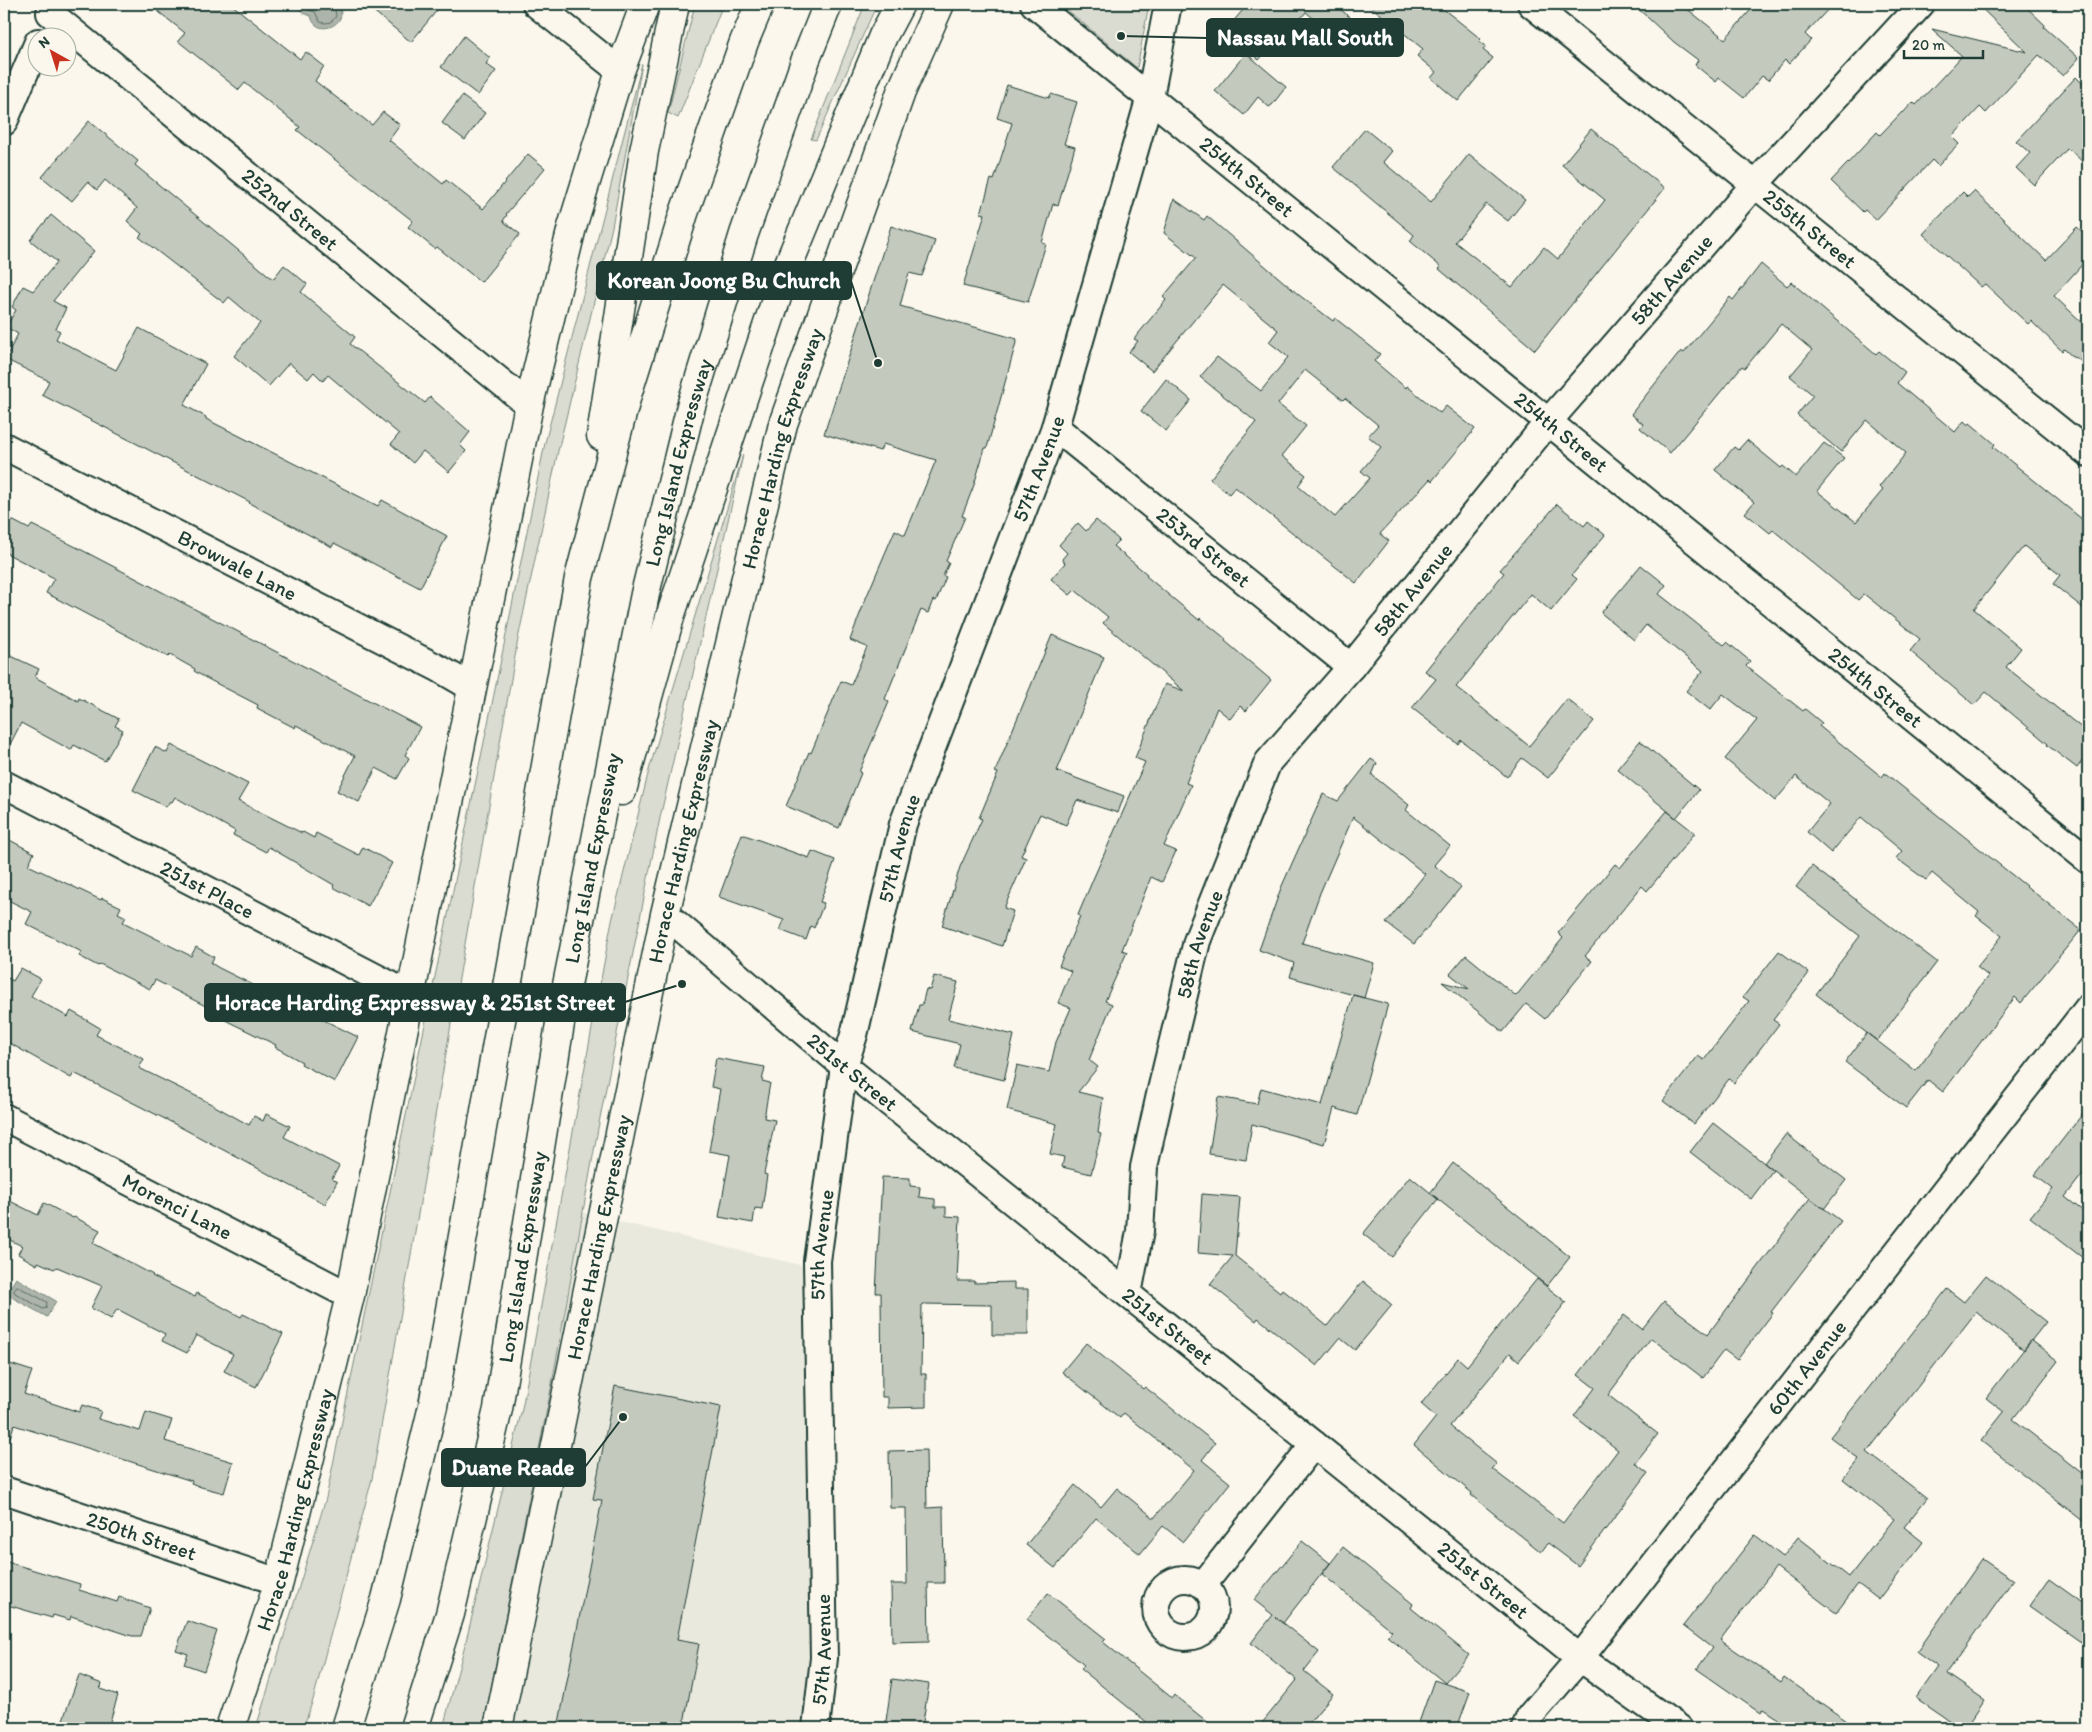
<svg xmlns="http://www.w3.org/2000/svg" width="2092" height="1732" font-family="Itim,sans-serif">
<rect width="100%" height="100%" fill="#fbf7ec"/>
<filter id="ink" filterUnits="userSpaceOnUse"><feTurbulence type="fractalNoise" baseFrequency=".02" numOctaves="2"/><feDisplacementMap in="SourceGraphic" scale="10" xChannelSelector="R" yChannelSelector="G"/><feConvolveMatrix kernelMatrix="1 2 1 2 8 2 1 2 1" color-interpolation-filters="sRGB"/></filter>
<g filter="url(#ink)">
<!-- built -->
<path fill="#eae9de" d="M583,1213L817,1269L814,1728H483L551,1389Z"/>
<!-- green -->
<path fill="#dbdcd1" stroke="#7d8c82" d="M695,4H723L678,118L668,113Z
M865,4H877L816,140L811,139Z
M1060,4H1149L1137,68Z
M642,64L612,227L558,451L518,639L372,1479L313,1700L303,1728H256L326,1498L492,704L545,443Z
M743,455L660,818L599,1123L551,1389L483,1728H443L467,1637L522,1409L611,925L649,770Z"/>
<!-- water -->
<path fill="#adb4aa" stroke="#74847b" d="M297,4H337C353,23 316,40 311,16L303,13Z
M16,1278L56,1301L47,1317L6,1294Z"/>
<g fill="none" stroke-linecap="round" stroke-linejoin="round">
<!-- shore -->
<path stroke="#586d63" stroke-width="1" d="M302,4L306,9L315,12L320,22C327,24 332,23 336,16L334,4
M17,1286L47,1302L46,1308L43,1309L15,1293L14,1291Z"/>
</g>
<!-- building -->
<path fill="#c4c9be" stroke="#1f3d34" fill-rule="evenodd" d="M149,4H231L300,59L306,52L324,66L315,81L372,125L383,112L400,125L389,140L443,184L446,180L483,209L528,154L545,168L506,214L507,215L503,221L520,234L481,282L437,247L435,249L408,227L413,221L297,130L300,127L245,83L239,90L178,41L185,33Z
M365,4H442L411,42Z
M1248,4H1334L1352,19L1336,38L1306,12L1289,32L1285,29L1259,60L1225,31Z
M1368,4H1437L1481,39L1479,41L1486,46L1483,50L1493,58L1458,101L1431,78L1436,72L1417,56L1423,49Z
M1633,4H1681L1725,39L1756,4H1833L1805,34L1811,40L1789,64L1785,60L1768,80L1762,76L1744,98L1719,78L1716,82L1695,65L1698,60L1674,42Z
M1977,4H2023L2045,25L2044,27L2079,58L2063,76L2039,55L1986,113L1980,107L1952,137L1959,144L1938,166L1932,160L1876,220L1865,210L1863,212L1831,181L1877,132L1880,135L1902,112L1903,113L1913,102L1916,105L1962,56L1932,29L2027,52Z
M464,36L490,58L486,64L496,71L478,95L441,67Z
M1246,53L1286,87L1272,105L1269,107L1258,97L1244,115L1215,91Z
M2076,77L2088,89V167L2068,148L2034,185L2016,168L2030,153L2016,141Z
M1007,85L1049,98L1051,94L1077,102L1064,144L1075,147L1058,206L1053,204L1042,243L1046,244L1028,302L963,286L985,214L981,213L991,179L994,180L1012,123L997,118Z
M462,96L485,113L465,140L442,123Z
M89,121L138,161L135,165L273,279L284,265L307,284L301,292L355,337L350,344L425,403L430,397L470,432L460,445L466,451L449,472L423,451L413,463L391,444L399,434L328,375L323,381L314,372L308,379L289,363L269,386L234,356L260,323L229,297L224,303L139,237L142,234L127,221L137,208L105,180L97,190L88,182L72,201L42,177Z
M1365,129L1392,151L1383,162L1431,202L1469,154L1525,200L1508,221L1486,204L1455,242L1512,287L1544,247L1558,259L1605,200L1562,165L1591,129L1665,188L1535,350L1439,269L1441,267L1410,241L1414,235L1333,167Z
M1974,191L2046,260L2077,227L2088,237V258L2054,296L2088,328V368L2076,357L2074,358L2064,349L2062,351L2031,321L2028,324L1985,284L1981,287L1923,234L1963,192L1968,197Z
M1174,199L1204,220L1207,216L1299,295L1333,321L1335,318L1380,354L1374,361L1406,388L1407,386L1440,413L1446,406L1475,429L1432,481L1430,479L1380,534L1389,541L1356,583L1235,487L1229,494L1210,479L1256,422L1200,377L1217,357L1261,391L1288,357L1269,342L1278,330L1223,285L1152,371L1129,352L1138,341L1134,339L1166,300L1163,297L1196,258L1164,233ZM1305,370L1343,400L1345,398L1378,425L1368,436L1381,447L1361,471L1370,478L1335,517L1298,486L1306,475L1282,456L1306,426L1278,404Z
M51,215L94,251L53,301L66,308L56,329L60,331L56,339L116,370L139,328L206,364L184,405L206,417V419L378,506L382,500L447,536L420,588L334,543L332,547L249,503L250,502L42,395L49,381L5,359L18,334L6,327L16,310L12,307L23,286L33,291L57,262L30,240Z
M891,226L935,241L922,276L909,273L900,306L1017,339L987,448H985L974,485L962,516L965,517L946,561L949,563L943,576L946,577L936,601L933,600L928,613L921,610L885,699L889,702L859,772L861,773L839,828L786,806L809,752L811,753L841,681L851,685L867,647L850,640L866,598L895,530L905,535L936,460L883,444L880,451L824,434Z
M1761,264L1787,286L1791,282L1876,354L1879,351L1905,372L1897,383L1955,432L1964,421L1968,425L1970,423L1995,444L1993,447L2088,524V612L2053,584L2060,575L2024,546L1974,609L2021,648L2006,667L2088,733V753L2077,768L2047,745L2048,744L1986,692L1974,705L1910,651L1920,639L1864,594L1858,600L1773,530L1770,533L1745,513L1754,502L1715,470L1734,447L1738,450L1747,440L1781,468L1783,466L1796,477L1824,443L1844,458L1817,491L1856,522L1883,490L1879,487L1906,453L1867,420L1841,452L1797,415L1813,395L1790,376L1812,350L1781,324L1745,368L1742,366L1670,453L1640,428L1643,424L1631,414L1681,351L1684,353L1730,297L1733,300Z
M1166,379L1191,400L1166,431L1141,411Z
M1557,504L1584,526L1588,521L1605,535L1572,575L1577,579L1551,611L1531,594L1456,687L1529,746L1567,699L1594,721L1548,778L1522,758L1507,777L1461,740L1458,744L1412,708L1436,679L1425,671L1504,573L1500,570Z
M4,516L29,529L32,525L78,548L420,727L405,755L409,758L397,779L376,768L359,802L337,791L355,756L296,725L295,728L257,708L258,705L206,678L194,671L195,669L170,655L168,657L46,593L54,578L4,552Z
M1096,520L1119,540L1113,546L1147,574L1146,576L1199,620L1200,618L1226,639L1225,641L1271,680L1246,711L1240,706L1230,719L1217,708L1186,783L1191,785L1164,846L1176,851L1162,882L1151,877L1122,950L1127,952L1105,1001L1112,1004L1089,1060L1098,1067L1078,1092L1103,1098L1098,1133L1101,1134L1091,1174L1062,1167L1064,1157L1050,1154L1057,1124L1007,1110L1017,1065L1049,1072L1056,1042L1071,1008L1058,1003L1071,971L1059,966L1080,916L1078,915L1094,877L1145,762L1135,758L1165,684L1184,691L1103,623L1108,617L1075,590L1070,595L1051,579L1065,563L1062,559L1067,553L1059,545L1078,523L1086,531Z
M1641,565L1666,585L1659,594L1724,645L1727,642L1750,661L1746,666L1803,711L1805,709L1822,723L1819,726L1882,777L1885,773L2081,930L2021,1003L2015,997L1943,1092L1928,1080L1906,1108L1845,1062L1867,1033L1916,1071L1988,976L1977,967L2002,936L1976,916L1979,912L1932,873L1926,880L1896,858L1902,851L1861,817L1831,853L1807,832L1830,804L1796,776L1775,801L1725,759L1757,720L1723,694L1710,710L1686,691L1703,671L1646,625L1634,640L1601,613Z
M1052,635L1104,657L1057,771L1124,796L1118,813L1077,800L1066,825L1040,814L1021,856L1026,858L1004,908L1013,911L1002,946L942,926L960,867L982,819L979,818L998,773L995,772Z
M9,655L39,669L35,677L78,701L79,698L119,719L115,726L123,730L105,761L74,745L71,750L21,723L4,756V666Z
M1640,741L1699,790L1676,818L1695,833L1647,891L1642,886L1585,956L1592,961L1545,1019L1526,1004L1503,1032L1442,982L1469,989L1450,974L1466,955L1516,996L1563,938L1558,933L1615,864L1620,868L1667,811L1676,818L1617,769Z
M171,745L248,784L238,801L302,833L303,832L314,838L316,833L359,855L363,847L392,863L368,906L333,887L334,885L269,847L266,852L233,835L235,831L175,797L172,802L170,801L166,807L133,790L155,747L167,753Z
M1371,759L1377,763L1372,775L1409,805L1406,810L1450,846L1434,865L1461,887L1414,944L1386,923L1425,874L1353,817L1320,893L1302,943L1374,963L1364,998L1290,977L1294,963L1259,950L1281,888L1323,794L1338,801Z
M742,834L809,858L812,851L835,860L820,902L824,903L814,928L811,926L806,940L780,930L784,920L719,897Z
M4,837L34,853L28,865L101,900L102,898L121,907L118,913L126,917L123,922L191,956L196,947L214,957L211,963L219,968L358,1037L335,1082L301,1064L302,1062L275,1047L276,1045L219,1017L221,1014L155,980L150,989L100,964L98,966L79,956L82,952L26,924L32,912L4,898Z
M1812,866L1937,962L1877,1041L1816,994L1860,936L1796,887Z
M1779,951L1809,973L1773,1020L1779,1024L1734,1083L1729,1079L1694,1124L1663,1101L1698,1056L1704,1060L1749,1001L1743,997Z
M21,968L41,979L31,996L68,1017L71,1011L100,1028L96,1035L144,1059L139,1068L204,1100L249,1125L254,1116L263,1121L266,1114L290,1126L284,1137L339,1166L332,1179L337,1182L325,1204L167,1120L74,1073L71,1078L4,1040V976L13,981Z
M934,976L958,982L948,1019L1014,1035L1004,1080L954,1068L960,1044L912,1032L919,1005H922L926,989L930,990Z
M1353,995L1388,1004L1357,1115L1334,1108L1324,1144L1252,1124L1246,1160L1209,1154L1218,1097L1257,1104L1261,1088L1322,1105Z
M716,1058L765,1067L762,1081L770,1083L764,1118L775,1120L764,1174L767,1175L762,1209L755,1208L753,1223L719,1217L730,1155L709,1151L720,1089L711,1087Z
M2088,1107V1167L2065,1197L2088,1215V1262L2030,1217L2053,1189L2035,1175Z
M1713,1123L1773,1170L1751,1199L1690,1152Z
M1786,1134L1846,1180L1824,1209L1764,1163Z
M1453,1163L1570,1257L1547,1286L1430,1193Z
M1410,1176L1438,1199L1392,1257L1363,1234Z
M882,1177L910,1178V1186L920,1187L919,1197L935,1199V1207H946V1216L960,1217L957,1281H974V1283L1014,1282V1289H1028V1335H992V1305L922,1304L921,1374H926V1407L888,1408V1397H882L881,1293H876Z
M1202,1194L1240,1197L1235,1256L1280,1292L1282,1289L1327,1326L1363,1281L1392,1305L1355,1350L1340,1338L1317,1366L1258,1318L1256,1321L1210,1284L1233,1256L1198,1253Z
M4,1198L38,1215L44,1203L73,1218L74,1217L100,1230L93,1243L153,1275L152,1276L195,1297L197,1293L241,1317L243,1314L283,1334L256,1387L224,1371L233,1354L196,1335L187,1353L162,1341L165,1334L117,1309L111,1319L91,1308L102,1286L57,1267L54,1269L38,1262L37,1265L18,1254L22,1246L4,1237Z
M1810,1198L1841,1221L1771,1312L1773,1313L1737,1360L1724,1350L1703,1378L1651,1338L1608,1395L1658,1434L1635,1463L1648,1473L1578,1566L1548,1543L1541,1552L1471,1495L1472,1493L1414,1445L1436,1417L1421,1404L1458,1358L1467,1366L1537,1279L1566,1302L1519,1361L1510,1353L1450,1426L1497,1464L1492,1469L1563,1523L1618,1450L1574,1416L1595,1388L1578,1375L1624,1315L1642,1329L1664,1301L1708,1334Z
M1986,1275L2046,1322L2024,1350L1976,1312L1867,1452L1927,1498L1904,1527L1923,1542L1879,1600L1858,1584L1836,1613L1776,1567L1720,1640L1781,1682L1784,1677L1857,1728H1792L1763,1709L1760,1713L1697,1669L1712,1648L1683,1626L1755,1535L1783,1557L1798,1537L1849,1577L1894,1519L1843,1479L1859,1459L1830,1437L1947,1289L1964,1302Z
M2031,1340L2058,1361L2013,1419L2088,1478V1525L1981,1441L2004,1412L1986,1398Z
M1086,1343L1143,1389L1145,1387L1215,1443L1202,1460L1230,1483L1183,1542L1163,1526L1140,1554L1096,1518L1055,1568L1026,1545L1075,1485L1101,1507L1117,1488L1154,1518L1194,1470L1124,1413L1120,1418L1062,1372Z
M4,1362L32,1371L24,1394L79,1412L82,1405L101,1411L98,1419L140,1431L146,1412L172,1420L165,1441L233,1462L224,1493L201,1487L191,1483L192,1481L14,1425L8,1444L4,1443Z
M615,1386L721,1407L677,1640L699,1644L683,1728H558L602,1500L593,1499Z
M926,1450L927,1508L943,1507L944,1583H928L929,1641L892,1642L891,1584H907L906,1508H890L889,1451Z
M1302,1541L1330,1563L1283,1623L1275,1617L1319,1652L1304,1671L1333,1694L1305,1728H1258L1297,1680L1251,1643L1273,1615L1254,1600Z
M1343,1547L1413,1604L1411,1608L1469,1655L1445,1683L1387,1636L1392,1631L1322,1574Z
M1982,1559L2013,1580L1947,1674L1985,1700L1966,1728H1960L1916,1698L1938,1667L1917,1652Z
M4,1561L80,1584L79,1590L117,1602L119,1597L150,1608L141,1636H132L71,1616L70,1620L53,1615L52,1618L4,1604Z
M2049,1579L2088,1607V1647L2030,1606Z
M1048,1593L1106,1639L1103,1642L1172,1698L1174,1695L1215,1728H1154L1081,1669L1084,1665L1027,1619Z
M187,1621L217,1631L204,1671L184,1664L188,1654L176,1650Z
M79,1675L102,1684L100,1689L118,1695L108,1728H60Z
M892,1679L929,1684L922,1728H885Z
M1434,1680L1470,1692L1457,1728H1417Z"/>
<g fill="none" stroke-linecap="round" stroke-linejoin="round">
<defs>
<g id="minor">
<path d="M536,4L620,71"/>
<path id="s1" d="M1034,4L2088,860"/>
<path id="s2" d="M1531,4L2088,453"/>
<path id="s3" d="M50,13L529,405"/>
<path d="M4,122L38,42"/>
<path id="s4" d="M1055,427L1351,667"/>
<path id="s5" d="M4,446L440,669L471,687"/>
<path id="s6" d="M4,784L410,995"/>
<path id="s7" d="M665,914L844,1066L1580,1658L1679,1728"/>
<path id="s8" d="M4,1117L350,1296"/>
<path id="s9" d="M1128,1294L1140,1231L1144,1167L1161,1090L1197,941L1268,762L1351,667L1548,422L1755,184L1921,4"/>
<path id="s10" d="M4,1490L279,1582"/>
<circle cx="1185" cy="1608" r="29"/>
<path d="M1203,1585L1314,1444"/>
<path id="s11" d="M816,1728L824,1658L817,1261L844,1066L854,1035L903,824L1055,427L1150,97L1168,4"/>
<path id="s12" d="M1525,1728L1530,1716L1580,1658L2088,1008"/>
</g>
<g id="major">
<path id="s13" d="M230,1728L279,1582L350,1296L529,405L572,227L620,71L645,4"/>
<path id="s14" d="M498,1728L665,914L783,424L901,92L940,4"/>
</g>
<g id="highway">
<path d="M601,436L644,151L675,4"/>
<path d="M622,791L670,617L785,273L883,36L900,4"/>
<path d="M346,1728L386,1599L433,1406L579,578L627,395L684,213L744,42L760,4"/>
<path id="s15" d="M414,1728L450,1614L498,1409L563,1005L645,594L691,406L744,234L806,59L828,4"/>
</g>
</defs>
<!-- minor casing -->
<use href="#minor" stroke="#1f3d34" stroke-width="30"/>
<!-- major casing -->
<use href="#major" stroke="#1f3d34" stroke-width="31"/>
<!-- highway casing -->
<use href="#highway" stroke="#1f3d34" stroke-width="31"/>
<!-- minor -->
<use href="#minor" stroke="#fbf7ec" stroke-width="26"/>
<!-- major -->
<use href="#major" stroke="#fbf7ec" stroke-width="28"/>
<!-- highway -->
<use href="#highway" stroke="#fbf7ec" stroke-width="28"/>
</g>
</g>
<g text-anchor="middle" stroke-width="5" stroke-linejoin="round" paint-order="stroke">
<!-- street labels -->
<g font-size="21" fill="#1f3d34" stroke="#fbf7ec">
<text dy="7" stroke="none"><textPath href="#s1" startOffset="274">254th Street</textPath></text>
<text dy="7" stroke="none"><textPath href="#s3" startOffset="310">252nd Street</textPath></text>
<text dy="7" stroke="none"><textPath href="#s2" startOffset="358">255th Street</textPath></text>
<text dy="7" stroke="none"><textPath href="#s9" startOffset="1182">58th Avenue</textPath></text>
<text dy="7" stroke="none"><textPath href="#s1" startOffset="679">254th Street</textPath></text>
<text dy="7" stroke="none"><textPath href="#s14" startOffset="1311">Horace Harding Expressway</textPath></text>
<text dy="7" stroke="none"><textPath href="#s15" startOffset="1294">Long Island Expressway</textPath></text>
<text dy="7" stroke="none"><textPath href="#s11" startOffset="1294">57th Avenue</textPath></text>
<text dy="7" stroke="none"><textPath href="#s4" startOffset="191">253rd Street</textPath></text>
<text dy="7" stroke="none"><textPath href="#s5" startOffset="262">Browvale Lane</textPath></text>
<text dy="7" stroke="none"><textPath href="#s9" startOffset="778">58th Avenue</textPath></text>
<text dy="7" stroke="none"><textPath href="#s1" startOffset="1084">254th Street</textPath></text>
<text dy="7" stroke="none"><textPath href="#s14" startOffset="906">Horace Harding Expressway</textPath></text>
<text dy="7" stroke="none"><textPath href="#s11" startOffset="889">57th Avenue</textPath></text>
<text dy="7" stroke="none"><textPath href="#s15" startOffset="889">Long Island Expressway</textPath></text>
<text dy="7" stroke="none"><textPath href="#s6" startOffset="229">251st Place</textPath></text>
<text dy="7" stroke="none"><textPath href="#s9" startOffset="358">58th Avenue</textPath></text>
<text dy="7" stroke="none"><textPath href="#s7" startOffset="245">251st Street</textPath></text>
<text dy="7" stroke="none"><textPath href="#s8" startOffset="195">Morenci Lane</textPath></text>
<text dy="7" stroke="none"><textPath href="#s14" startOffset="501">Horace Harding Expressway</textPath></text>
<text dy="7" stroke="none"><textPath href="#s11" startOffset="484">57th Avenue</textPath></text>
<text dy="7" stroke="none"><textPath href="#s15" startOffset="484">Long Island Expressway</textPath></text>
<text dy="7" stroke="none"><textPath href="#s7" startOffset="650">251st Street</textPath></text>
<text dy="7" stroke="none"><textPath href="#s12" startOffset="458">60th Avenue</textPath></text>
<text dy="7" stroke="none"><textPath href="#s13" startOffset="228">Horace Harding Expressway</textPath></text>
<text dy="7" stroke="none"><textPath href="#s10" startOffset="145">250th Street</textPath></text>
<text dy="7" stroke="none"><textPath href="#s7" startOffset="1055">251st Street</textPath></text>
<text dy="7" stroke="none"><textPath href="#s11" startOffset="79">57th Avenue</textPath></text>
</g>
</g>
<!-- callouts -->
<path fill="none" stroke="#1f3d34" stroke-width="2" d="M1121 36L1207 38M878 363L851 281M682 984L625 1002M623 1417L585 1467"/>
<g fill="#1f3d34" stroke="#fbf7ec" stroke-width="2">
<circle cx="1121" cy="36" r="5"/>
<circle cx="878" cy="363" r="5"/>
<circle cx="682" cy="984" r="5"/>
<circle cx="623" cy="1417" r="5"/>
</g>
<g fill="#1f3d34" stroke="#1f3d34" stroke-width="2">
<rect x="1207" y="19" width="196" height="37" rx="5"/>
<rect x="597" y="262" width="254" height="37" rx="5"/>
<rect x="205" y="984" width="420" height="37" rx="5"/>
<rect x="442" y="1449" width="143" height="37" rx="5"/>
</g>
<g font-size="22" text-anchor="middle" font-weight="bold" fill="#fff">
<text x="1305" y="45">Nassau Mall South</text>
<text x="724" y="288">Korean Joong Bu Church</text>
<text x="415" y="1010">Horace Harding Expressway &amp; 251st Street</text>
<text x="513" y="1475">Duane Reade</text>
</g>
<!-- margin -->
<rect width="2092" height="1732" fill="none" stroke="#fbf7ec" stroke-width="20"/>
<rect x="10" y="10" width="2072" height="1712" fill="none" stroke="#1f3d34" stroke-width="2" filter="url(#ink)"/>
<!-- north arrow -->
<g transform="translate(52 52) rotate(321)"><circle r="24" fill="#fbf7ec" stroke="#a3ada2"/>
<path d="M0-4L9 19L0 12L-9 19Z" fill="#c8321e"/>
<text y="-8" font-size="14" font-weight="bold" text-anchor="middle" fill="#1f3d34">N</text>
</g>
<!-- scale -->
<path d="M1904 50v8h79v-8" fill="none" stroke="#1f3d34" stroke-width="2.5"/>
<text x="1912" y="50" font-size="15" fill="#1f3d34" stroke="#fbf7ec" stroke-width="4" paint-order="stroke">20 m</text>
</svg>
